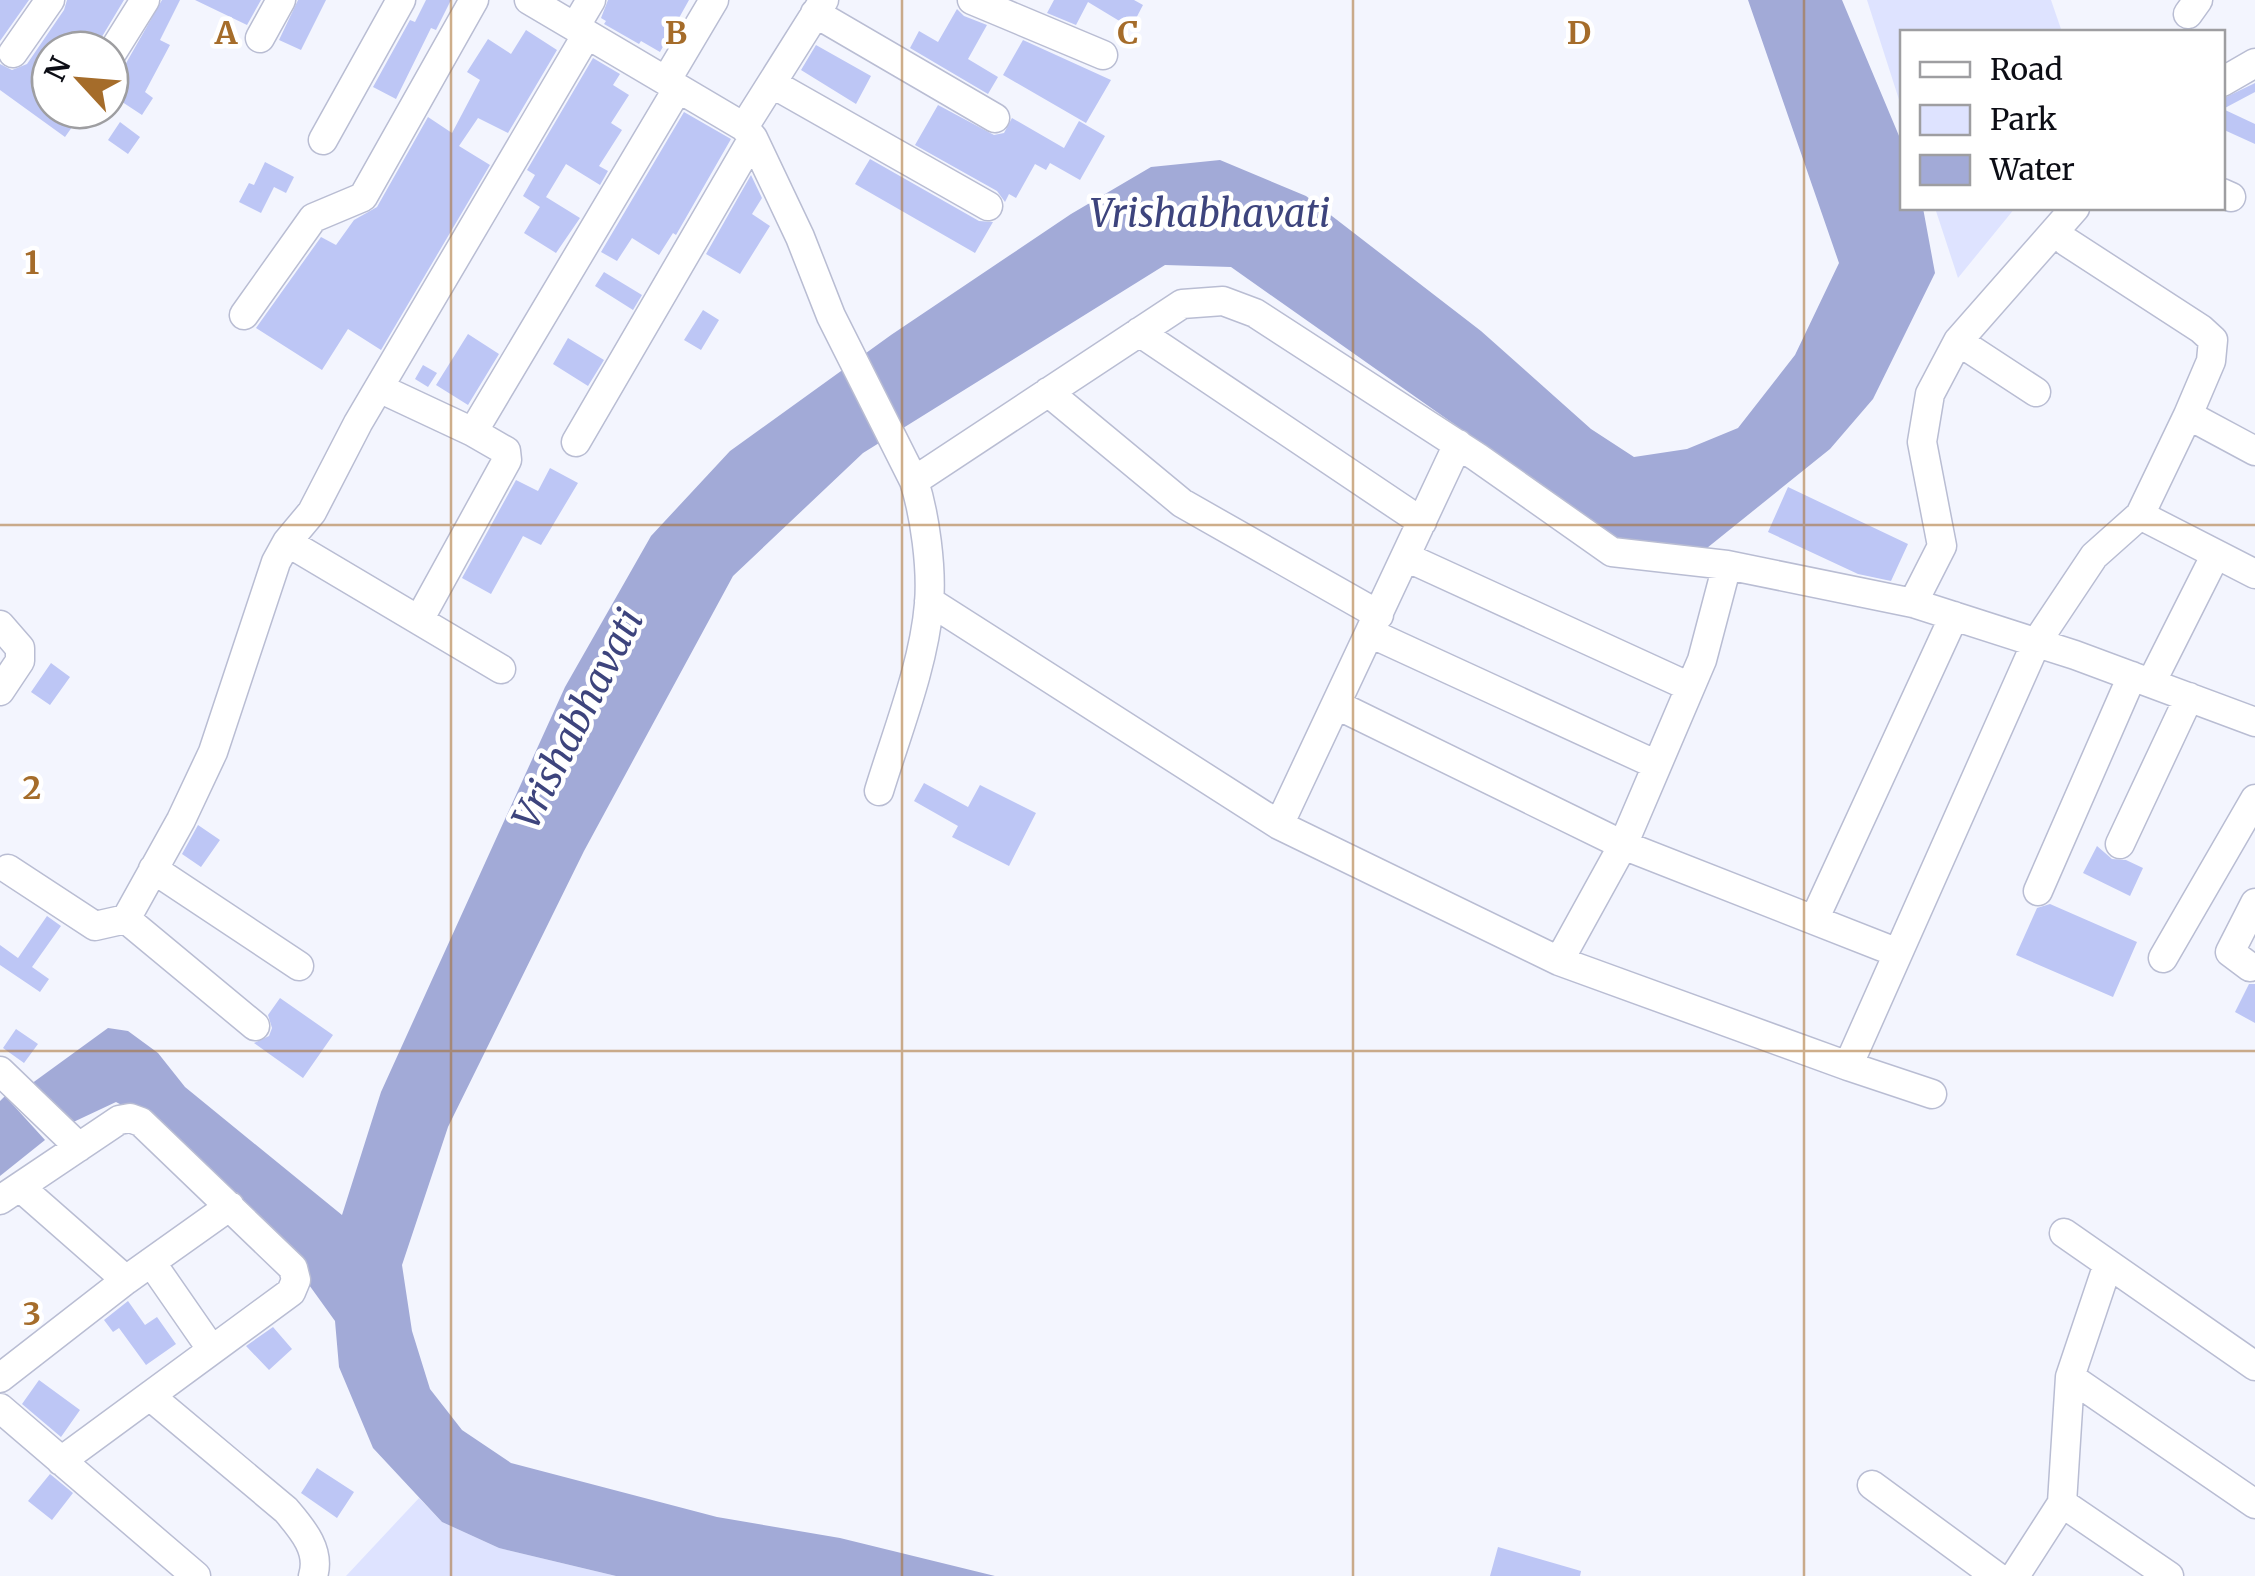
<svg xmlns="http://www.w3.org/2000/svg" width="2255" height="1576" font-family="Merriweather,serif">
<rect width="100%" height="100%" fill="#f3f5fe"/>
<!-- green -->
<path fill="#dee3ff" d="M1867,0H2051L2062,32H1902V109Z
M1935,208H2015L1958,278Z
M419,1498L442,1522L499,1548L616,1576H346Z"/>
<!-- water -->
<path fill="#a2aad7" d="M1748,0H1842L1902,143V208H1923L1935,273L1873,399L1830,449L1707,548L1620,541L1231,267L1165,265L863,453L733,576L584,851L448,1127L402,1265L412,1331L430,1389L462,1430L511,1463L717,1517L840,1538L995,1576H616L499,1548L442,1522L373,1448L339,1367L335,1321L276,1239L155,1123L116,1102L67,1125L31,1084L108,1028L128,1031L158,1053L185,1087L342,1215L381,1092L565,687L651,536L730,451L891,335L1071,214L1151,167L1220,160L1306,196L1481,331L1591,429L1634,457L1687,449L1738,428L1795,355L1839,263Z
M5,1096L45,1140L0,1176V1101Z"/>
<!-- building -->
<path fill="#bdc6f5" d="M0,0H29L0,41Z
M67,0H124L94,50H50V110H62L77,120L65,137L0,90V64L12,70L27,64L64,10Z
M162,0H180L160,40L170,45L145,92L153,98L142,115L110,94V73L125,65Z
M195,0H261L247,25Z
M298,0H326L301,50L279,40Z
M426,0H451L436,30L431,28L396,99L373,87L410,20L415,22Z
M608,0H689L660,52L641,41L639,44L604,24L606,21L601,18Z
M1054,0H1134L1143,5L1131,28L1088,2L1076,25L1047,13Z
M957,9L964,16L987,25L968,59L998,77L988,94L910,48L919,31L938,42Z
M526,30L557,50L508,133L478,118L459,146L490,165L381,350L348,329L322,370L256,328L321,237L336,245L354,220L377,207L428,117L452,133L480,80L467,72L488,39L511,54Z
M1023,40L1111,80L1086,123L1003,75Z
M816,45L871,76L856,104L801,70Z
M593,58L620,74L613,85L629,95L611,123L622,130L599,166L608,171L600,185L566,164L540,207L523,196L535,175L527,170Z
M2255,83V92L2223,109L2255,124V144L2222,129V99Z
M938,105L994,135L1004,133L1012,118L1064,148L1079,121L1105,136L1080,180L1050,163L1046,170L1035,164L1016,198L1009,194L1005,202L997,191L915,145Z
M684,112L731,139L676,235L673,233L659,255L632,238L617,261L601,252Z
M120,122L140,137L128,154L108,140Z
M870,159L979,221L993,222L975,253L855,184Z
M265,162L294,177L286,193L274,187L261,213L239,202L249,183L254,185Z
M751,175L762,198L752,214L770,226L740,274L706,254Z
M546,197L580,218L556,253L524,233Z
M604,272L642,295L633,310L595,286Z
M703,310L719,320L701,350L684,340Z
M468,334L499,354L468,405L436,385Z
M568,338L604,360L588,386L553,364Z
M423,365L437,373L428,387L415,379Z
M550,468L578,483L541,545L523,536L491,594L462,578L516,480L538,491Z
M1788,487L1908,544L1891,581L1858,574L1768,532Z
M51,663L70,677L50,705L31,692Z
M924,783L968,807L980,785L1036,813L1009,866L952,837L958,826L914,801Z
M198,825L220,840L201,867L182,854Z
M2097,846L2112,859L2126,860L2143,868L2130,896L2083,873Z
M2050,904L2137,942L2113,997L2016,955L2037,908Z
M47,916L61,926L32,967L49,979L40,992L0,965V945L18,958Z
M2249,984H2255V1023L2235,1012Z
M280,998L333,1035L303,1078L254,1043L269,1036L272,1028L268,1015Z
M16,1029L38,1044L24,1063L3,1048Z
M128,1301L145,1325L157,1317L176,1344L146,1365L119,1328L113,1332L104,1320Z
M273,1327L292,1349L269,1370L246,1346Z
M39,1380L80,1410L61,1437L22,1404Z
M317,1468L354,1492L337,1518L301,1493Z
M50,1474L73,1493L52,1520L28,1501Z
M1498,1547L1581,1571L1580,1576H1490Z"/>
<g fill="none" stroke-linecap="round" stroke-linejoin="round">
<defs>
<path id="minor" d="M529,0L744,127L753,138L800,237L831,316L914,481L1182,304L1223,301L1255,313L1477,457L1612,552L1727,565L1913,603L2075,655L2255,722
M972,0L1103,55
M815,13L995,118
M2188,14L2198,0
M575,27L591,0
M260,38L281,0
M13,53L50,0
M110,56L145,0
M666,81L714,0
M2222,82L2255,63
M773,84L988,206
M744,127L824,0
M323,140L401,0
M2222,193L2231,197
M2067,242L2201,329L2213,340L2211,361L2188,415
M244,315L313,218L363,197L474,0
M1139,332L1422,522
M1958,341L2036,392
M379,388L473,432L506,451L507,460L419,620
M1048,392L1182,503L1379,615
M473,432L678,88
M576,442L753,138
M1458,444L1279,825L1559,961L1848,1066L2036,643L2094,556L2140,515
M2255,451L2188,415L2140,515L2255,574
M287,542L501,669
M1406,557L1690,687
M929,601L1279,825
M1913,603L1942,546L1922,442L1930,394L1958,341L2075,208
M0,625L20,648V661L0,691
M1370,633L1657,765
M2151,683L2216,554
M1337,705L1623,845L1702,660L1727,565
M879,791C897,732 924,665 929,604C932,568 925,515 914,481
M2120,844L2189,697
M8,869L95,926L126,919L181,820L213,752L276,562L287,542L312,512L358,423L587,34
M153,869L299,966
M2038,891L2132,676
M126,919L255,1026
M1814,920L1954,616
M2163,958L2255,799
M1559,961L1623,845L1898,953
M2250,967L2230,952L2255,903
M1848,1066L1932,1094
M0,1071L79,1147
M20,1187L126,1280
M0,1200L119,1120L130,1118L141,1122L293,1268L296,1280L291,1292L61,1461
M2064,1233L2255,1366
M151,1262L212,1350
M2070,1377L2255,1504
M0,1378L126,1280L230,1206
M150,1396L286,1510C302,1529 321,1550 313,1576
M0,1408L196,1576
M1872,1485L1996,1576
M2062,1503L2169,1576
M2015,1576L2062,1503L2070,1377L2108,1264"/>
</defs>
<!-- minor casing -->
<use href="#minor" stroke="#b9bdd3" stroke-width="31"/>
<!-- minor -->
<use href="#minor" stroke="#fff" stroke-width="28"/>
</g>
<!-- grid -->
<path fill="none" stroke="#a56c2a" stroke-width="2.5" stroke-opacity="0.55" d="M451,0V1576M902,0V1576M1353,0V1576M1804,0V1576M0,525H2255M0,1051H2255"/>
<g text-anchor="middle" stroke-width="9" stroke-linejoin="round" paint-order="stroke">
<!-- water labels -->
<g font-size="38" font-style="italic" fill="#3d447d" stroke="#fff">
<text x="1210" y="227">Vrishabhavati</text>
<text transform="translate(578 719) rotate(-63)" y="13">Vrishabhavati</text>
</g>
</g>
<g font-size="32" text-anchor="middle" font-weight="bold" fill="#a56c2a" stroke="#fff" stroke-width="9" stroke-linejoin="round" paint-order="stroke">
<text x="226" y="44">A</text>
<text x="676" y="44">B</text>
<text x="1128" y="44">C</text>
<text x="1579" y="44">D</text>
<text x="32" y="274">1</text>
<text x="32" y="799">2</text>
<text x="32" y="1325">3</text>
</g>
<!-- legend -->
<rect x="1900" y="30" width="325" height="180" fill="#ffffff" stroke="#9e9ea1" stroke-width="2.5"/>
<rect x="1920" y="62" width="50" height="15" fill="#ffffff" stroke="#9e9ea1" stroke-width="2.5"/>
<text x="1990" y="80" font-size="30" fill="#0c0d15">Road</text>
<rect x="1920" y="105" width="50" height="30" fill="#dee3ff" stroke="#9e9ea1" stroke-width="2.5"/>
<text x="1990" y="130" font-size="30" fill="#0c0d15">Park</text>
<rect x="1920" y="155" width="50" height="30" fill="#a2aad7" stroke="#9e9ea1" stroke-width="2.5"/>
<text x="1990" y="180" font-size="30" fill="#0c0d15">Water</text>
<!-- north arrow -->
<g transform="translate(80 80) rotate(296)"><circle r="48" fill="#ffffff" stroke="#9e9ea1" stroke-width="2.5"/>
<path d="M0-8L18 38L0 25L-18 38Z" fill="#a56c2a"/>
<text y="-15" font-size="28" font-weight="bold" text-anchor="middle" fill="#0c0d15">N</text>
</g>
</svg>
